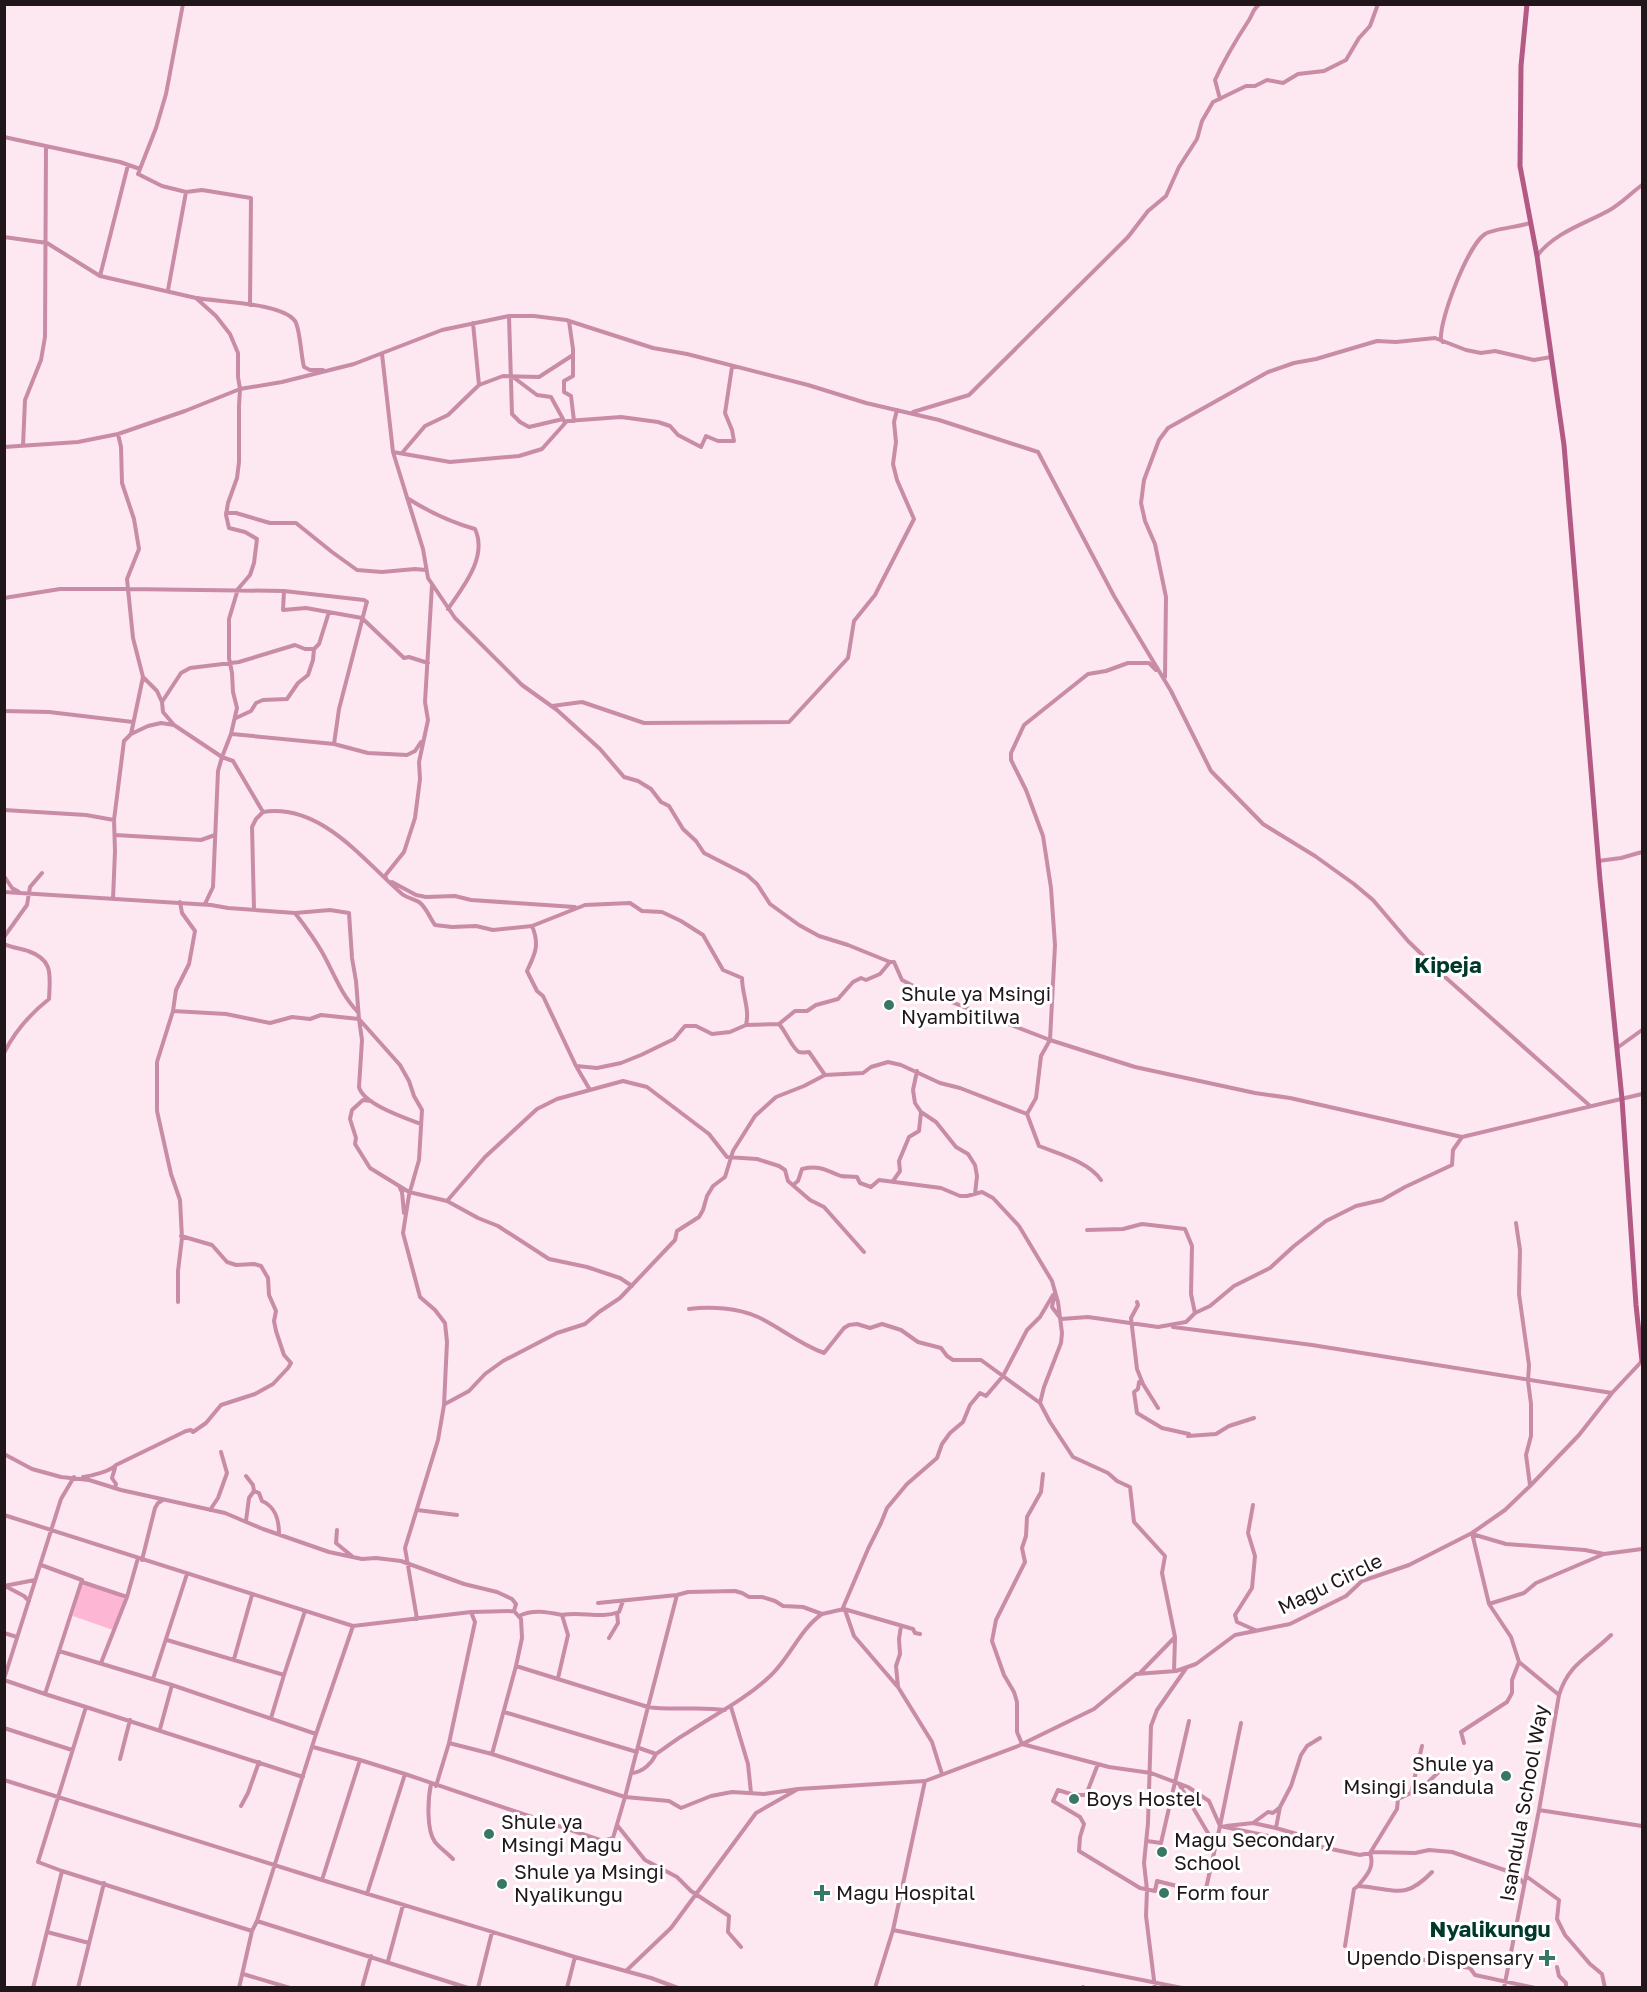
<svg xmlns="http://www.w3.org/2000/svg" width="1647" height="1992" font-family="'Golos Text',sans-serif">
<rect width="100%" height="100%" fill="#fde7f0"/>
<!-- green -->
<path fill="#fdb7d4" d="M82,1582L125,1597L113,1630L73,1616Z"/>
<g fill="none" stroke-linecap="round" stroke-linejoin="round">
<!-- minor -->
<path stroke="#c98ca6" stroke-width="4" d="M183,4L166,94L156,128L138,174L162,186L186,192L202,190L251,198L250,305
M1220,99L1215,80C1225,58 1236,40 1249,20C1253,14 1253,8 1260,4
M4,137L120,162L140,169
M4,237L47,243L100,276L196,298L216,316L230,334L238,353V377L240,389L239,406V462L237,478L228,503L226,515L229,528L245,532L257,539L254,563L250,575L238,589L229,619V658L232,673L233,692L237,708L231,734L222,757L233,761L263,812L256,819L252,827L254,909
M1537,256C1554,233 1584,224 1608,211C1621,204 1631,193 1642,185
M100,276L128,165
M168,290L186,192
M197,298C219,302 282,303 295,321C300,328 301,356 304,367L310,370H323
M509,316L512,414L520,422L529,427L563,419L565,423
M569,321L573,349V376L564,381V392L571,396L574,421
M473,323L479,385L503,376L539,377L573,355
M1443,342L1441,340C1439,320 1468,245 1485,234C1492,229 1519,227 1530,223
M382,354L393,452L423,549L428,578L455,618L522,685L557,710L600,749L624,777L638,781L651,789L661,802L669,806L683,829L696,841L704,853L747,875L757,884L770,904L799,925L819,936L848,945L890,962
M513,377L537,395L551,397L563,419
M913,412L969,395L1128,237L1148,211L1166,196L1179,167L1197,139L1202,121L1213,102L1246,86H1255L1267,80L1283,83L1298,74L1324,71L1346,60L1359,38L1370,26L1378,4
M118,434L121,447L122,483L134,519L139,549L127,579L133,638L143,677L131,734
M23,446L25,400L41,360L45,337L46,146
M4,447L78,442L118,434L185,411L240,389L282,382L354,364L442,330L509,316H534L566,320L653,348L687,354L808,385L866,403L939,420L1038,452L1114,596L1171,691L1211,771L1263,824L1315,856L1354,884L1373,900L1408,941L1445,977L1589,1105
M393,452L450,462L519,456L542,449L567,421L621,417L658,422L670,426L678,435L701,447L706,436L718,441H734L732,430L725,413L732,367
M402,453L425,426L448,415L479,385
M407,498C429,512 450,522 475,529C488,557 463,587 448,609
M226,513H236L270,523H296L332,552L357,570L382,572L415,569L426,570
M284,591L283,610L306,608L362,618L404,658L409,657L428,663
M4,598L60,589H127L284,591L364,600L367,602L366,605L339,709L334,744
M143,677L157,691L162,702
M1165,677L1166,597L1155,544L1145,521L1141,503L1144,480L1159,440L1168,428L1268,372L1294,363L1316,359L1377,341L1396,342L1435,338L1466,350L1481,353L1495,351L1534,360L1551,357
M552,706L582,702L644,723L789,722L848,658L854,621L875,595L914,519L897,480L893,464L896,442L894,422L897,410
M4,711L49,712L133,722
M236,718L251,711L256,703L263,700L287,699L298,683L308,675L313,660L314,649L319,644L329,612
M174,725L163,712L162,702L181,673L190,668L239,662L295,645L305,649H314
M232,734L334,744L368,753L407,755L415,751L421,742
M4,810L86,815L114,820L115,851L113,899
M263,812C321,803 364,861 402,894C407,898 414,899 419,902C426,907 430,918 435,925L452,927L476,926L493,930L532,926L585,905L630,903L642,911L662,912L681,921L703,935L723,970L742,978C742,994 750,1009 746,1025
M114,820L124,741L131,734L148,726L161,723L174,725L222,757L218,771L213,887L205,904
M115,835L201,840L215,835
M1598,861L1621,858L1642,852
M4,876L12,888L19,892
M386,878L384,877L404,852L415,818L420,779L419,762L428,720L425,702L432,585
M392,882L416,895L426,897L455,896L471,900L575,907
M4,892L211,905L228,908L295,913C305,926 314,938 322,952C334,973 341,995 358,1012
M295,913L330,910L349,913L352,958L356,981L359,1019L400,1065L409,1081L414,1096L422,1110L419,1160L409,1195L403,1233L420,1297L435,1310L445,1323L447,1342L444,1405L438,1440L405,1548L417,1619
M532,926C540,945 535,954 527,971L537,991L543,996L576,1066L590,1090
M4,937L27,905L30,887L42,873
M4,944C12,948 20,948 28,951C54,960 50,975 49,999C30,1014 15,1031 4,1053
M173,1011L226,1014L270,1023L292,1017L310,1019L321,1015L359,1019L362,1040L359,1087C363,1104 405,1118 421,1124
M779,1024C785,1030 793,1050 799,1052C803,1053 806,1052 809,1052L825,1075
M1617,1048L1642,1030
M576,1066L597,1068L621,1063L641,1055L674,1039L685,1026H696L712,1034L730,1032L746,1025L779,1024L795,1011H807L816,1005L838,999L853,982L861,978L866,980L880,974L890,962H894L902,980L923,991L1050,1040L1135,1067L1255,1093L1290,1098L1462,1137L1642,1094
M917,1071L913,1090L915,1103L921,1112L936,1122L956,1147L968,1154L975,1165L977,1176L975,1194
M371,1101L363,1100L352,1110L350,1119L356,1138L355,1144L370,1168L409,1192L447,1201L485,1157L537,1109L557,1099L623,1081L647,1087L709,1134L727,1157L757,1159L779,1166L785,1170L788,1181L810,1200L824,1207L864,1252
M1101,1180C1089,1162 1059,1154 1039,1146L1027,1114L1036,1098L1041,1056L1050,1040L1055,945L1051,888L1043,836L1026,790L1011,760V753L1024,725L1088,674L1106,671L1128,663H1149L1156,670
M893,1181L900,1171L899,1161L909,1137L919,1131L921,1112
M793,1185L798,1181L802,1169C820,1165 825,1170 841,1176C846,1177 851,1176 857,1177L860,1183L871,1187L879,1180L941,1188L960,1196H967L982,1192L993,1198L1019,1226L1052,1281L1058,1302L1062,1333L1061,1343L1044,1387L1040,1403L1050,1422L1073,1457L1108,1473L1117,1481L1130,1487L1134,1522L1165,1556L1162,1573L1175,1637L1140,1673
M400,1188L402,1192L404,1213
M447,1201L478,1218L498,1226L549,1259L587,1267L620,1278L632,1286
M1516,1223L1520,1250L1519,1294L1529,1365L1528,1381L1531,1404V1436L1526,1455L1530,1485
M1087,1230L1123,1229L1142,1224L1185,1229L1192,1246L1191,1294L1195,1313
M1055,1293L1052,1307L1061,1319L1088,1317L1158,1327L1186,1322L1195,1313L1210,1306L1234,1286L1270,1268L1294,1246L1326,1221L1356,1206L1382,1200L1405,1187L1452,1165L1453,1150L1462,1137
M178,1302V1271L182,1238L180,1200L171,1174L157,1111V1062L173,1011L176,990L189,964L195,931L182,913L180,902
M1137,1302L1138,1305L1131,1318L1137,1369L1143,1384L1139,1382L1138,1389L1134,1392L1137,1413L1162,1428L1189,1434
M689,1309C711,1306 738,1308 758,1317C781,1328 799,1344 824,1353L844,1328L849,1325L857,1324L870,1328L882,1324L901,1330L918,1342L941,1348L947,1356L953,1360H981L1040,1403
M1173,1327L1312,1345L1612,1393
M1143,1384L1158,1408
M445,1404L469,1391L485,1374L503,1361L557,1333L585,1324L599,1312L620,1298L675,1240L677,1231L699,1217L703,1210L707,1196L713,1186L725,1177L733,1151L755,1116L776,1097L804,1086L825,1075L863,1073L871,1067L888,1062L901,1065L940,1083L960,1088L1027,1114
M1188,1436L1216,1434L1229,1426L1254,1418
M4,1454L32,1469L61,1477L89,1480L121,1490L225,1513L263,1529L329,1552L362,1559L376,1558L401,1561L464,1584L497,1592L512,1599L516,1604L514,1611
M115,1468L112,1478L116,1484L115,1488
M1043,1474L1041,1492L1027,1517L1026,1536L1022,1548L1025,1562L996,1620L992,1641L1004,1675L1014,1692L1017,1702V1732L1022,1744L1109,1767L1151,1773L1188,1787L1209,1801L1220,1826L1241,1723
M83,1477C91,1476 111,1471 116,1465L186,1431L191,1430L193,1432L206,1423L221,1405L255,1394L273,1384L288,1368L291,1363L284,1355L276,1331L274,1321L276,1311L269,1295L268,1278L261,1266L254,1264L236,1265L227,1262L212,1245L181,1236
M254,1491L259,1493L262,1501C276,1507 279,1520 279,1534
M1253,1505L1248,1533L1255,1556L1252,1588L1235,1615L1237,1622L1255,1630
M210,1510L218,1498L227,1473L221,1452
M417,1510L457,1515
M4,1515L353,1626L316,1734L257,1921L252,1931L239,1988
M246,1521L249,1498L254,1491L253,1485L246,1476
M337,1530L336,1543L353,1557
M1472,1533L1489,1604L1511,1637L1519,1662L1559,1695
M1472,1534L1506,1544L1585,1550L1604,1554
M142,1560L155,1508L158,1503L163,1500
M41,1565L82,1580L59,1651
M82,1582L127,1597
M4,1586L35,1580
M7,1587L24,1596L29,1601
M677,1595L648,1707C674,1711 699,1706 725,1710
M598,1603L677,1595L688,1592L735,1591L742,1593L749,1597H762L775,1601L783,1606L803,1607L822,1614L844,1609L913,1629L915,1633L920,1634
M1489,1604L1524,1593L1536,1583L1604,1554L1642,1549
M842,1610L868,1549L881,1523L887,1508L907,1484L937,1458L942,1444L950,1433L963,1422L970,1405L980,1393L986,1396L1003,1376L1027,1330L1040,1317L1053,1295
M845,1610L854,1636L897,1686
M472,1612L514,1611L521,1619L522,1638L516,1666
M562,1615C581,1611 601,1619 619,1612L623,1601
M519,1616C533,1609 547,1612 562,1615L568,1635L558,1678
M353,1626L471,1612L475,1622L449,1743
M901,1626L899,1639L900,1654L896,1666L898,1687L932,1742L942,1774
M4,1633L17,1637
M609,1638L618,1623L617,1613
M167,1640L284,1675L305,1611
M234,1659L252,1595
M101,1663L127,1597L138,1558
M1174,1671L1175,1638
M4,1679L61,1499L74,1477
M153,1679L187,1574
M4,1680L45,1694L59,1651L172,1685
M45,1694L86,1707
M731,1707L748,1764L751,1793
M504,1712L637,1752
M271,1718L284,1675
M4,1728L72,1750
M160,1729L172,1685L316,1734
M1464,1743L1461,1732L1507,1702L1512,1693V1680L1519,1662
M313,1747L360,1760L322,1880
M639,1748L656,1754C667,1747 676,1739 687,1733C714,1715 744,1700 768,1678C789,1660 799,1630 822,1614
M492,1754L516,1666L648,1707L625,1797L669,1801L681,1808L711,1796L732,1792L764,1794L798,1789
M120,1759L130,1720
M360,1760L405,1774L367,1894
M1098,1764L1086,1795H1074L1058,1790L1053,1801L1080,1817L1084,1824L1080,1837L1079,1851L1140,1888L1155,1891L1157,1881L1205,1893L1220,1826
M632,1773C643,1772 652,1763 656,1754
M405,1774L603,1841L613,1838L625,1797L492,1754L449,1743L436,1786
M4,1780L322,1880L575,1957L567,1988
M431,1784C428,1798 426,1830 435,1842C440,1848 447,1853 453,1859
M1179,1784L1215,1845
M1411,1793L1421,1789L1448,1763
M241,1806L248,1793L259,1762
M1539,1810L1642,1826
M1253,1823L1276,1828
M617,1825L645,1860L677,1877L691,1891L729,1916L728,1932L741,1947
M1220,1826L1360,1855L1374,1852L1415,1853L1429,1850L1452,1852L1516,1874L1524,1884
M1226,1826L1253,1823L1268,1812L1273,1813L1279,1808
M1147,1841L1161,1843L1189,1721
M1301,1843L1300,1835L1276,1828L1280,1807L1291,1786L1301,1755L1307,1746L1320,1738
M1526,1876L1559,1900L1557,1919L1565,1935L1590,1964L1602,1974L1605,1988
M1358,1886C1367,1875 1375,1867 1370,1853L1397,1809L1398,1799L1411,1793L1422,1746
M257,1921L468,1988
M893,1930L925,1781L1018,1746L1094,1709L1136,1674L1176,1671L1196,1664L1235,1635L1290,1624L1346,1596L1362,1581L1409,1565L1472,1533L1505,1510L1530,1486L1579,1435L1612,1393L1642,1361
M252,1931L62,1871L38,1862L86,1707L303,1777
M47,1932L89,1943
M1345,1946L1354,1889L1358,1886C1394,1888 1403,1902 1432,1872
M575,1957L651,1978L678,1988
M1424,1960L1470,1968L1475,1975L1535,1988
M388,1961L403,1905
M1557,1967L1559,1976L1566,1983V1988
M627,1970L671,1928L756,1813L798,1789L925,1781
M243,1974L290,1988
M33,1988L62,1871
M78,1988L104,1883
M362,1988L371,1956
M478,1988L492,1932
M875,1988L893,1930L1182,1988
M1083,1988V1987
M1155,1988L1146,1916L1147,1890L1144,1863L1148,1823L1151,1726L1157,1710L1187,1667
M1504,1988L1539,1810L1559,1695C1569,1663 1589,1657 1611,1635"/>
<!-- secondary -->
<path stroke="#b25a83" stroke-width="5" d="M1527,4L1521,66L1520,166L1537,256L1564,445L1600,880L1622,1099L1636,1305L1642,1361"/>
</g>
<!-- markers -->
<g fill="#377764" stroke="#fff" stroke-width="2">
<circle cx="889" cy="1005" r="6"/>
<circle cx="1506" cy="1776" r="6"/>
<circle cx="1074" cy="1799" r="6"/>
<circle cx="489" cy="1834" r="6"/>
<circle cx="1162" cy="1852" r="6"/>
<circle cx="502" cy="1884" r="6"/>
<path d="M819 1884h6v6h6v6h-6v6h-6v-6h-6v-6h6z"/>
<circle cx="1164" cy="1893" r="6"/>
<path d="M1544 1949h6v6h6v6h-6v6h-6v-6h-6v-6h6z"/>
</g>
<g text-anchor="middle" stroke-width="6" stroke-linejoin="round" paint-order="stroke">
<!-- poi labels -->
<g font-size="20" fill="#21171b" stroke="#fff" text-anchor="start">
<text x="901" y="1001">Shule ya Msingi<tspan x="901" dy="23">Nyambitilwa</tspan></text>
<text x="1494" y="1771" text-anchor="end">Shule ya<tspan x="1494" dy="23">Msingi Isandula</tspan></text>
<text x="1086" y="1806">Boys Hostel</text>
<text x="501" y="1829">Shule ya<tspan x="501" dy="23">Msingi Magu</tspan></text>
<text x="1174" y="1847">Magu Secondary<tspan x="1174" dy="23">School</tspan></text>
<text x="514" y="1879">Shule ya Msingi<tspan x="514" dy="23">Nyalikungu</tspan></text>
<text x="836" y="1900">Magu Hospital</text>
<text x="1176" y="1900">Form four</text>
<text x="1534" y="1965" text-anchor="end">Upendo Dispensary</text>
</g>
<!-- street labels -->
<g font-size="20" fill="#21171b" stroke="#fff">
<text transform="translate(1330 1584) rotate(-26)" y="7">Magu Circle</text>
<text transform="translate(1524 1803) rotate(-80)" y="7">Isandula School Way</text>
</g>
<!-- quarter labels -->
<g font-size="22" font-weight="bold" fill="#00382b" stroke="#fff">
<text x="1448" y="973">Kipeja</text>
<text x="1490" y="1937">Nyalikungu</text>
</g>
</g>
<!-- border -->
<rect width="1647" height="1992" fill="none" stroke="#21171b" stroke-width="12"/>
</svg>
